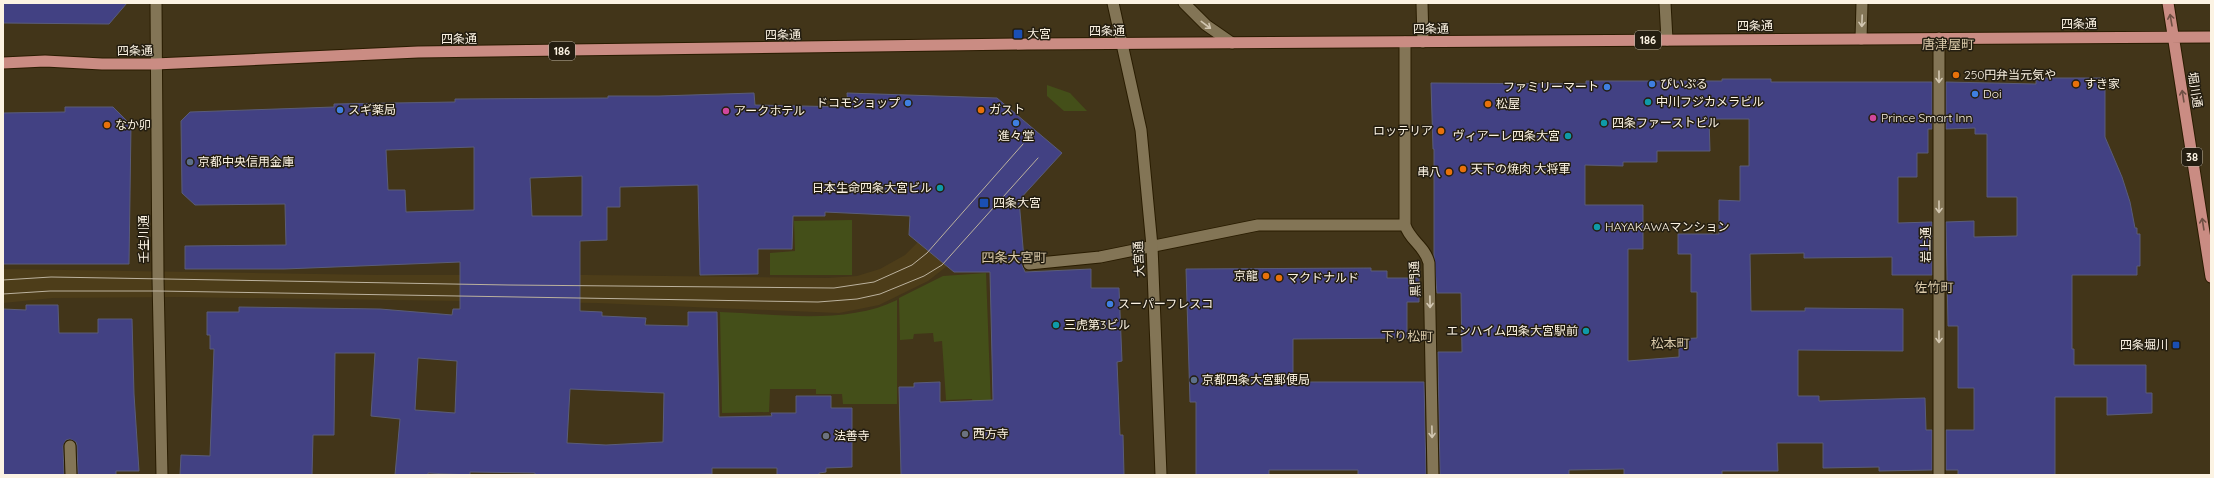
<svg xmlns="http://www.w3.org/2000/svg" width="2214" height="478" font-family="Quicksand,'Noto Sans JP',sans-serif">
<rect width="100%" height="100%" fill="#423519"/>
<!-- built -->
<path fill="#4d3d19" d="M918,242L947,266L928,281L879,305L839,313L597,303L177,297L53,298L3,303V269L379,275H588L828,278L857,276L880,269L905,255Z"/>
<!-- green -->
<path fill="#444f19" d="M1047,85L1070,93L1087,111H1064L1047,96Z
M852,220V275H770V253L795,251L794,221Z
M986,273L991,407H973L972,399L946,400L942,341L934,342L933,333L914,334L913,339L900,340L899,298L943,276Z
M897,300V404H843L842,394H816V389H770L769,412L722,413L720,312C776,314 847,325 897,300Z"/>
<!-- building -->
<path fill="#424183" stroke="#5a5c79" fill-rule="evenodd" d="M3,3H127L109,24L3,23Z
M2036,78H2105V137L2122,177L2130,202L2135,228H2137V234H2140V266H2137V275H2072V349H2074V365H2146V393H2152V413L2107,415V397H2055V475H1958V470H1946V430H1974V388H1958V326H1948L1946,222L1974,221V237L2017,236V197H1987V134H1975V128L1946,129V82L2036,84Z
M1722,79H1771V82H1932V129H1928V153H1917V177H1898V223L1932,222V275H1892V257L1804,258V253L1750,254L1751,311H1805V308L1903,309V351L1798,350V396H1819V401L1925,398L1926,430H1932V470L1879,471V467L1823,468V443H1777L1778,471H1722V475H1624V469L1569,470V475H1440L1438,352H1462L1461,293H1437L1434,257V149H1433L1431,83L1586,84V81H1722ZM1709,119H1749V166H1740V201L1719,200V234H1678V254H1691V292H1697V338L1679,339V357L1628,361V249H1643V205H1585V165L1623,166V162H1657V151H1710Z
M754,93L755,105L848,107L847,93L997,98L1062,153L1019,200L1024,259L1022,265L1025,272L1091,269V288H1119L1122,361L1117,362L1120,435H1123L1124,475H901L899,387H914V383L940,382V402L993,400L990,272H954L909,235L910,216L825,212V216H793L792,249H758V274L700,275L698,185L620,187V207H607V240L580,241V311L602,312V316L646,318L645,325L688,326V312H717L719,417L772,416L771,413H796V396H831V408H852V467L826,468V472L819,473V475H777V468H712V474L676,475H535V473L470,472V475L428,473V475H395L400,419L371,416L375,353H335L334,435H313L312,475H180L181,455L210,456L214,349H210V335H207V312H239V307L380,309L452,315L453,309H460V262L284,269H185V246L286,245L285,204L195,205L182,193L181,121L190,112L334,107V104L455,102V99L608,98V96H659ZM474,147V210L406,212L405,190H388L386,150ZM582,176V216H532L530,178ZM418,358L457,361L455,413L415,410ZM570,389L664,393L663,442L606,445L567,443Z
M65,107H113L131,125L129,264H3V113L65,112Z
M1371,268V271H1387V278H1419V302H1407V338L1293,339V382H1424L1426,475H1358V470H1269V475H1196V402H1190L1186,269Z
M26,305H58L59,333H98V319H132L134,394L139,471H116V475H78L77,445L76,442L70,439L66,440L63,446L64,475H3V309L26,310Z"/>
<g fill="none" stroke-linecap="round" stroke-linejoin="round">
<defs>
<path id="minor" d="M1184,3L1206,25L1232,43
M1422,3L1423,42
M1665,3L1667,40
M1861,39L1862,3
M1405,42V225C1410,241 1425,246 1429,263L1433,475
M1029,264L1100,257L1258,225H1405
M70,446L71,475
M1939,475V38"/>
<path id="tertiary" d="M156,3L158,278L162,475
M1113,3L1141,130L1152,246L1161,475"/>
<path id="primary" d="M2168,3L2211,277
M3,63L45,61L102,64H155L418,52L1027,44L2211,37"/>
</defs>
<!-- minor casing -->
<use href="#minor" stroke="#291c01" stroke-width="13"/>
<!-- tertiary casing -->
<use href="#tertiary" stroke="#291c01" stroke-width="13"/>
<!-- primary casing -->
<use href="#primary" stroke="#291c01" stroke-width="13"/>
<!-- minor -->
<use href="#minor" stroke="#837556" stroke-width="11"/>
<!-- tertiary -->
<use href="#tertiary" stroke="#837556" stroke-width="11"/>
<!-- primary -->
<use href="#primary" stroke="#ca8c83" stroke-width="11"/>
<!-- tram -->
<path stroke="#bcb29e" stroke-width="1" d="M3,280L51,277L509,285L834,288L874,282L912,265L927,253L1023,144
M3,294L50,291H158L818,302L857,299L880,294L924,276L942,265L1038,158"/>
</g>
<!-- one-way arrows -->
<defs><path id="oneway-shaft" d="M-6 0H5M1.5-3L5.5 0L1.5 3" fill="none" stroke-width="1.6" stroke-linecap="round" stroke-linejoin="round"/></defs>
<g stroke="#6f5044">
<use href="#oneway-shaft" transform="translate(2171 20) rotate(-100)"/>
<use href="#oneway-shaft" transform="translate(2183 96) rotate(-99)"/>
<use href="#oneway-shaft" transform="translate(2203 224) rotate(-99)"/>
</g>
<g stroke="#d2c7b2">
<use href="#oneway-shaft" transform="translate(1862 21) rotate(92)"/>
<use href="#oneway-shaft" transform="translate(1206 25) rotate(37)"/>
<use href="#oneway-shaft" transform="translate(1939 77) rotate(90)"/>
<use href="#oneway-shaft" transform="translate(1939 207) rotate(90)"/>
<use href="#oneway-shaft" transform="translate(1430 302) rotate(89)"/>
<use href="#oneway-shaft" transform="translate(1939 337) rotate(90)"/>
<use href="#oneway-shaft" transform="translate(1432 432) rotate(89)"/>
</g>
<!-- markers -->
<g fill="#1a4fb4" stroke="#241e11" stroke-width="1.5">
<rect x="1013" y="29" width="10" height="10" rx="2"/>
<rect x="979" y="198" width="10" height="10" rx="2"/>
<rect x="2172" y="341" width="8" height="8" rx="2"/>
</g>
<g fill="#e8710a" stroke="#241e11" stroke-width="1.5">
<circle cx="1956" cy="75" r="4"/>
<circle cx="2076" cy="84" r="4"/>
<circle cx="1488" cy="104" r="4"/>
<circle cx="981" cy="110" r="4"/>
<circle cx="107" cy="125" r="4"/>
<circle cx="1441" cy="131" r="4"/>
<circle cx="1463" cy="169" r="4"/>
<circle cx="1449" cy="172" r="4"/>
<circle cx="1266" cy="276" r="4"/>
<circle cx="1279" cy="278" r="4"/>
</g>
<g fill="#3f7fe0" stroke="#241e11" stroke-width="1.5">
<circle cx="1652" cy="84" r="4"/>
<circle cx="1607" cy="87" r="4"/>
<circle cx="1975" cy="94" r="4"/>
<circle cx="908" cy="103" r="4"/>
<circle cx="340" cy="110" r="4"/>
<circle cx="1016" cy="123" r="4"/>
<circle cx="1110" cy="304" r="4"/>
</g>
<g fill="#0f9aa8" stroke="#241e11" stroke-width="1.5">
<circle cx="1648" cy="102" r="4"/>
<circle cx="1604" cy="123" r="4"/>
<circle cx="1568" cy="136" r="4"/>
<circle cx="940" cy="188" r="4"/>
<circle cx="1597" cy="227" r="4"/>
<circle cx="1056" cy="325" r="4"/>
<circle cx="1586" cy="331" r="4"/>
</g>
<g fill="#d1479c" stroke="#241e11" stroke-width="1.5">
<circle cx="726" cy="111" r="4"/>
<circle cx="1873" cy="118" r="4"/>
</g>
<g fill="#5c6f8a" stroke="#241e11" stroke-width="1.5">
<circle cx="190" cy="162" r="4"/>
<circle cx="1194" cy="380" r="4"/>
</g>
<g fill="#6b7280" stroke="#241e11" stroke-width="1.5">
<circle cx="965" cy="434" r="4"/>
<circle cx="826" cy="436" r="4"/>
</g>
<g text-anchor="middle" stroke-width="3" stroke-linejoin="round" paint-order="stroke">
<!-- shield labels -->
<g fill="#241e11" stroke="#bbb3a4" stroke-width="1">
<rect x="1635" y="31" width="26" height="18" rx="3"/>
<rect x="549" y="42" width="26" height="18" rx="3"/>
<rect x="2182" y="148" width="20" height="18" rx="3"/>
</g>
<g font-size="11" font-weight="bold" fill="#fcf3e3">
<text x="1648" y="44">186</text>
<text x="562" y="55">186</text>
<text x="2192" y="161">38</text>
</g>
<!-- street labels -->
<g font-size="12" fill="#fcf3e3" stroke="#241e11">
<text x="2079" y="28">四条通</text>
<text x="1755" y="30">四条通</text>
<text transform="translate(1431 29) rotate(-1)" y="4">四条通</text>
<text x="1107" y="35">四条通</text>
<text transform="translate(783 35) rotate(-1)" y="4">四条通</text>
<text x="459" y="43">四条通</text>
<text transform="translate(135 51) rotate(-1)" y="4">四条通</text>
<text transform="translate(2195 90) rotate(81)" y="4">堀川通</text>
<text transform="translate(144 239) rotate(-90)" y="4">壬生川通</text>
<text transform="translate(1926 245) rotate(-90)" y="4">岩上通</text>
<text transform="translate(1139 259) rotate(-93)" y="4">大宮通</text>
<text transform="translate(1415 279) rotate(-93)" y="4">黒門通</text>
</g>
<!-- poi labels -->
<g font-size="12" fill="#fcf3e3" stroke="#241e11" text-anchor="start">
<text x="1027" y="38">大宮</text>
<text x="1964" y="79">250円弁当元気や</text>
<text x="1660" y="88">ぴいぷる</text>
<text x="2084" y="88">すき家</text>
<text x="1599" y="91" text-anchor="end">ファミリーマート</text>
<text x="1983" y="98">Doi</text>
<text x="1656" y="106">中川フジカメラビル</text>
<text x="900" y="107" text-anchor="end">ドコモショップ</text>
<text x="1496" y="108">松屋</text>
<text x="348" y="114">スギ薬局</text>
<text x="989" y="114">ガスト</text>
<text x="734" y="115">アークホテル</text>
<text x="1881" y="122">Prince Smart Inn</text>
<text x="1612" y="127">四条ファーストビル</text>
<text x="115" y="129">なか卯</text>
<text x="1433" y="135" text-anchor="end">ロッテリア</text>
<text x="1016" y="140" text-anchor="middle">進々堂</text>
<text x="1560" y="140" text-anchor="end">ヴィアーレ四条大宮</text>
<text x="198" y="166">京都中央信用金庫</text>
<text x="1471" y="173">天下の焼肉 大将軍</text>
<text x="1441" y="176" text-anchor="end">串八</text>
<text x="932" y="192" text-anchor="end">日本生命四条大宮ビル</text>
<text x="993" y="207">四条大宮</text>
<text x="1605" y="231">HAYAKAWAマンション</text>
<text x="1258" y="280" text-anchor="end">京龍</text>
<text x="1287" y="282">マクドナルド</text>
<text x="1118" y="308">スーパーフレスコ</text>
<text x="1064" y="329">三虎第3ビル</text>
<text x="1578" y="335" text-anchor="end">エンハイム四条大宮駅前</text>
<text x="2168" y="349" text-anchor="end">四条堀川</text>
<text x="1202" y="384">京都四条大宮郵便局</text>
<text x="973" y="438">西方寺</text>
<text x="834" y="440">法善寺</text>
</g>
<!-- neighbourhood labels -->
<g font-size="13" fill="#dacaaa" stroke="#241e11">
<text x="1948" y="49">唐津屋町</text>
<text x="1014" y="262">四条大宮町</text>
<text x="1934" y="292">佐竹町</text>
<text x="1407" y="341">下り松町</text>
<text x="1670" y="348">松本町</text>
</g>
</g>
<!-- border -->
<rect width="2214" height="478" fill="none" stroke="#fcf3e3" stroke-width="8"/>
</svg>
